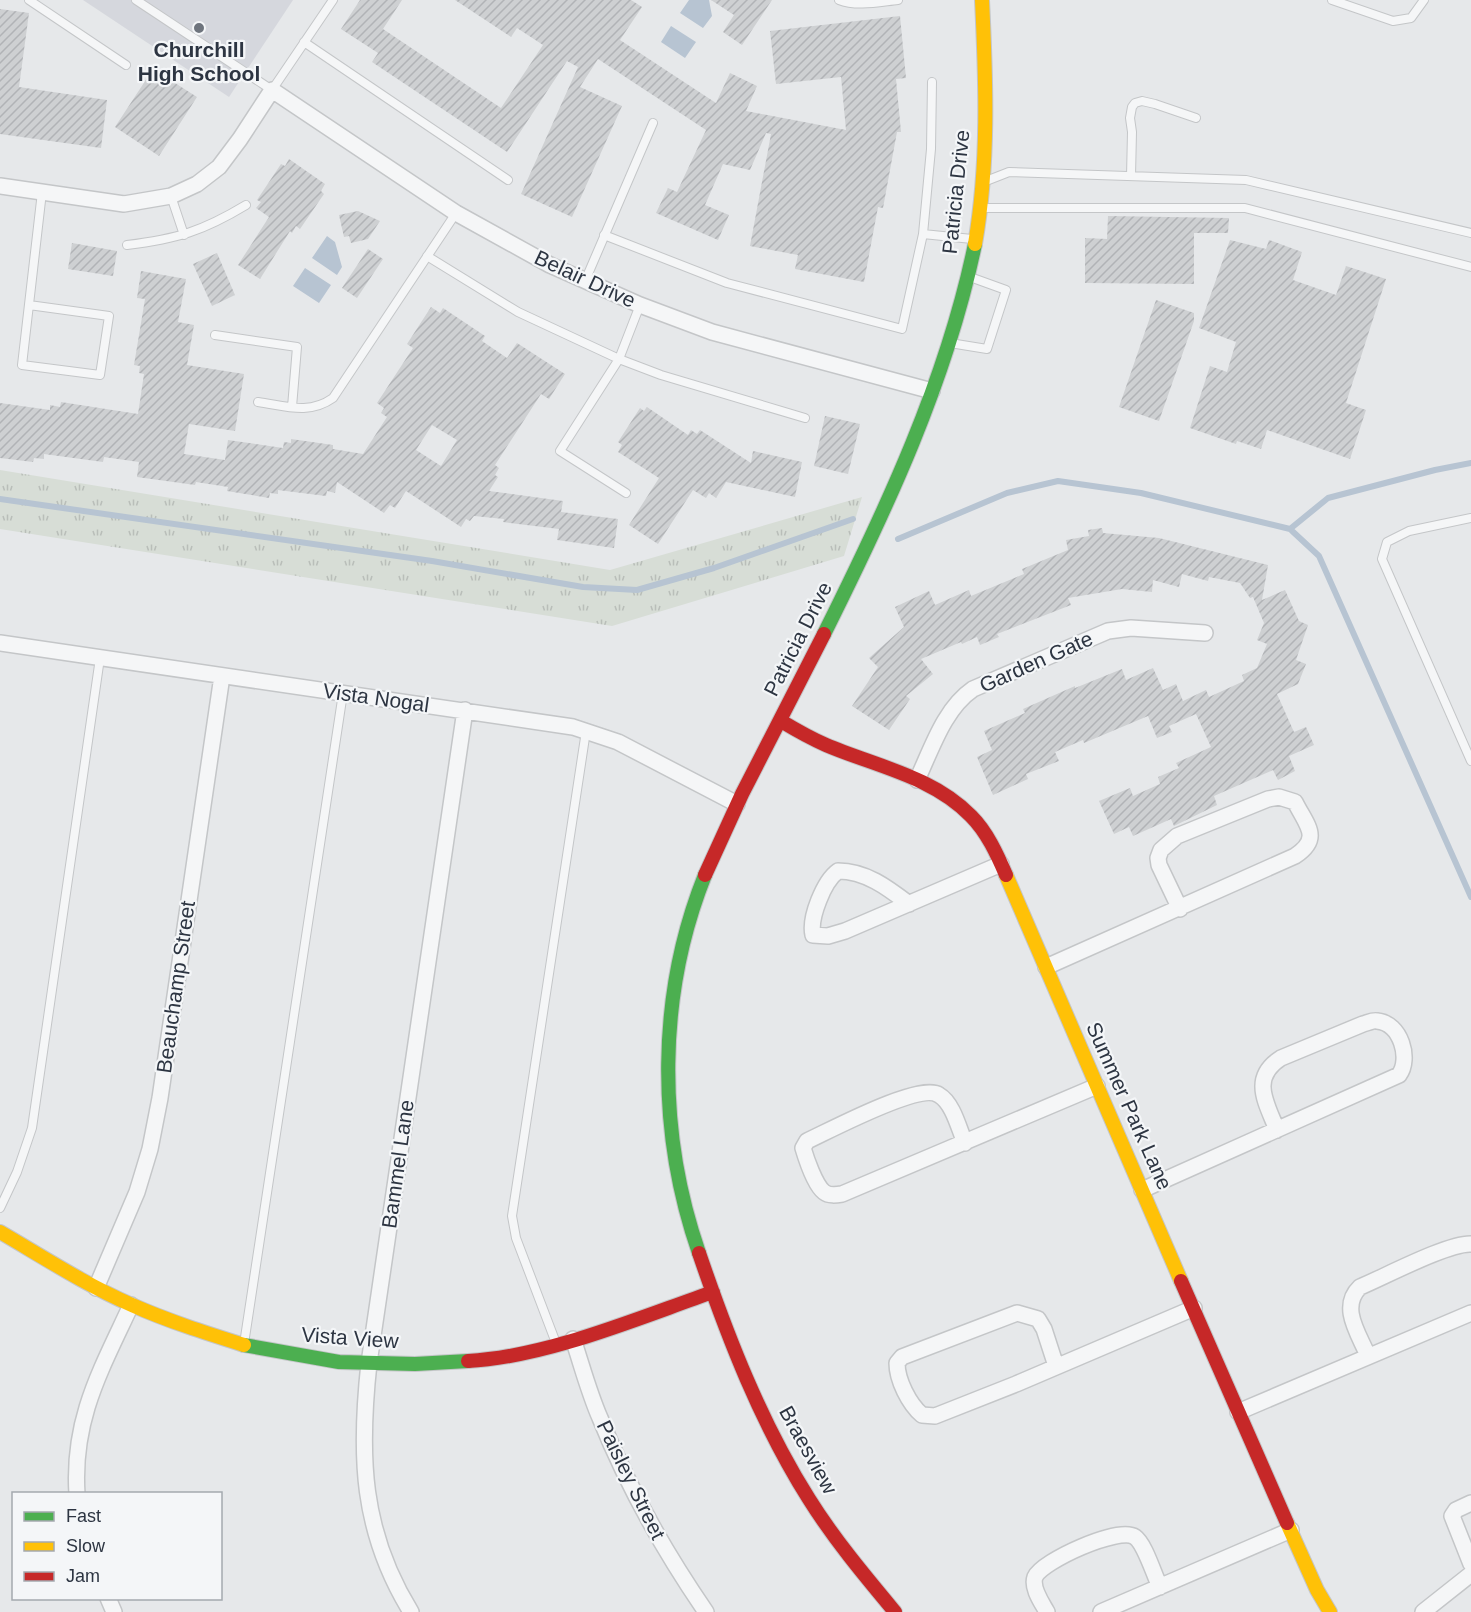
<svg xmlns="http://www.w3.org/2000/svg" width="1471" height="1612" font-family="Arial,sans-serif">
<defs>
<pattern id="grass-tufts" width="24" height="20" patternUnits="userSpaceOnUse" patternTransform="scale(1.5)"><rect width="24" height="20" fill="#d7ddd6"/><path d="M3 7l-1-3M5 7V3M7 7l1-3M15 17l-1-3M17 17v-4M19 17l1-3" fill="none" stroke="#b9beb9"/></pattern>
<pattern id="building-hatch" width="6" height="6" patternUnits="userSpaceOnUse" patternTransform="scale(1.5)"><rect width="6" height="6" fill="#ced0d2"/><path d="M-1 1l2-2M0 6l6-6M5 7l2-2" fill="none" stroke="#b1b3b6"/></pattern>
</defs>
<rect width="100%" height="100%" fill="#e6e8ea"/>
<!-- built -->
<path fill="#d5d7dd" d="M83,0H293L229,97Z"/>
<!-- grass -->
<path fill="url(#grass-tufts)" d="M0,470L610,570L862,497L844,556L612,626L0,529Z"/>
<!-- water -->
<path fill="#b7c4d2" d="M689,0H709L712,16L703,28L680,13Z
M671,26L696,42L685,58L661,42Z
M327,236L335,242L342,267L337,275L312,258Z
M305,268L331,285L319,303L293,286Z"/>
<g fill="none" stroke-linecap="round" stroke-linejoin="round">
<!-- stream -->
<path stroke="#b7c4d2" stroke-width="6" d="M0,499L432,561L583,587L637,590L714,568L853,519
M1290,529L1328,498L1435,470L1471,463
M898,539L1007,493L1058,481L1141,493L1290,529L1319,556L1471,897"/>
</g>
<!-- building -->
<path fill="url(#building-hatch)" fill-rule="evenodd" d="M360,0H402L383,29L501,108L543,45L517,28L511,37L455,0H631L642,7L620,40L716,103L730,73L757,86L746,111L846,130L841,77L776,84L770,31L900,16L906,78L896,79L901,132H897L883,208L878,207L864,282L795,269L798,255L750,246L771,134L766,133L750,170L723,164L705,205L729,215L718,240L656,213L668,188L677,192L706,130L598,59L580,87L622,106L572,217L521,194L578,67L567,61L507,152L372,62L378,53L341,29Z
M711,0H772L742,45L723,32L734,15Z
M0,9L29,13L19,87L107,100L101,148L0,134Z
M153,69L197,97L159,156L115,127Z
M289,159L325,184L321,191L324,194L300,229L296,226L292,233L290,231L260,279L238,265L269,217L256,208L261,202L257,200L281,164L285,166Z
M358,211L380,221L368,239L351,243L349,236L344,237L339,215Z
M1108,216L1229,218L1228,233H1194V284L1085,283V238L1107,239Z
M1230,240L1266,249L1269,240L1302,252L1293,280L1336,295L1346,266L1386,279L1346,403L1366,410L1350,459L1267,430L1261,449L1237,441L1236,444L1190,428L1210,366L1227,372L1236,342L1199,328Z
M72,243L117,251L113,276L68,269Z
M368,249L383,259L357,298L342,288Z
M217,253L235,295L212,306L193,264Z
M141,271L186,279L178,322L194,325L187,365L244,374L235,431L189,424L184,454L225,460L228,440L283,448L284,442L291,443V439L333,445V449L363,454L387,417L381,413L384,408L377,403L413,348L407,344L431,307L440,313L443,308L485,336L482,341L507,358L517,343L565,374L549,399L541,394L495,465L499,468L495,475L498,477L489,491L563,501L561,512L618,519L614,548L557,540L559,529L503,522L504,519L474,516L470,521L466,519L461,527L406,491L395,508L390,505L384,513L337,482L335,493L327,491L326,496L278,490V494L270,493L269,498L227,491L228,487L196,482L195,485L137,477L139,462L104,457L103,462L44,454V459L34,458L33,462L0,458V403L50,410V405L60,407L61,402L138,414L144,374L139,373L140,366L134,365L145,299L137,298ZM432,425L457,440L441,466L416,450Z
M1156,300L1194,313V321L1159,421L1119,407Z
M647,407L688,435L691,430L697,434L700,430L751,463L753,451L802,462L795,497L726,482L716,498L709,493L706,498L693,490L658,544L629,525L659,478L618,452L622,445L618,442L640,408L644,411Z
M825,416L860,424L848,474L814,466Z
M1102,528L1103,533L1159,538L1268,565L1262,600L1285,590L1299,621L1308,625L1296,660L1306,664L1298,684L1277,694L1294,732L1306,727L1314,745L1289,756L1295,771L1278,780L1273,770L1214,796L1217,805L1174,826L1171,819L1133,836L1129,827L1114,834L1099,801L1130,788L1133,796L1160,784L1158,777L1179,768L1176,763L1211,747L1196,714L1169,726L1172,732L1157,738L1148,716L1084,743L1083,740L1055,752L1059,761L1026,774L1028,779L993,795L977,757L992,750L984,731L1025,713L1023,709L1075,686V688L1122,669L1126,680L1153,668L1163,690L1176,684L1183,701L1206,690L1209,697L1244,681L1242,675L1257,668L1267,644L1257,640L1264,623L1253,597L1250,598L1240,583L1209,577L1208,581L1182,574L1179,587L1153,580L1152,592L1122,589L1068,598L1071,605L997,634L999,637L980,645L977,637L962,644L961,642L921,659L933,674L906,696L910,699L889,730L852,706L878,667L869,658L904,627L895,607L929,591L935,605L969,590L971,596L1024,574L1022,569L1068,550L1066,540L1089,536L1088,530Z"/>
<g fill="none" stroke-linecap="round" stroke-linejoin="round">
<defs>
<path id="lane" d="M29,0L126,65
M136,0L272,90L333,0
M839,0C857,7 879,2 898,0
M1332,0L1393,21L1411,18L1424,0
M304,42L508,180
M1131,176L1132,132L1130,118L1132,107L1135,103L1142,101L1155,104L1196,118
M986,181L1009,172L1246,180L1471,233
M171,196L184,235
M983,208H1245L1471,267
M923,234L972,239
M604,235L727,283L902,329L923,234L931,149L932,82
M127,245C177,239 203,231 246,205
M427,256L518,312L619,359L661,375L805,418
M585,281L653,123
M29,305L109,316L100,375L22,365L42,192
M215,335L297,347L292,407
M950,343L987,349L1006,290L970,277
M258,402C286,406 309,415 333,398L456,213
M626,493L560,451L619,359L640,305
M1471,518L1409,531L1387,542L1382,559L1471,761
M0,1208L17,1172L32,1128L100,658
M556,1343L516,1238L512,1216L586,731
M244,1344L343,693"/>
<path id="street" d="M0,186L124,204L171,196L197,184L219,167L240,139L272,90L456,213L550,265L640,305L712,332L932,391
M0,643L573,727L618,742L737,804
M917,780C932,748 944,709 973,689L1108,631L1131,628L1205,633
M909,904C888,888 866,871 838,871C824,881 809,918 813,935L828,936L845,931L1001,864
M1046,967L1295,856C1322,838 1307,826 1295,802L1279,797L1268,799L1177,836L1161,850L1158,858L1159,865L1180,909
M965,1143C959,1129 953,1103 939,1095C920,1082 829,1131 807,1141L803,1148C806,1158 815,1185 824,1192C829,1196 836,1195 842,1194L1097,1086
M1142,1190L1399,1075C1411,1059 1401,1023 1377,1021C1373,1020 1367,1023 1363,1024L1281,1058C1250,1078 1266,1102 1277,1130
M96,1288L137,1192L150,1149L160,1098L222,676
M573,1339C582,1366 589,1393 600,1418C628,1487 664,1551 706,1612
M1368,1356C1359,1334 1339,1307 1360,1287C1384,1277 1448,1243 1471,1244
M1056,1366L1044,1329L1038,1319L1017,1313L902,1357L897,1363C897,1380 909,1404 922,1415L935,1416L1016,1384L1194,1308
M1238,1412L1471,1313
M77,1494C72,1419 101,1370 131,1305
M1471,1503L1456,1510L1452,1516L1471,1564
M108,1598L114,1612
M411,1612C361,1531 359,1455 369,1363L465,710
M1047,1612C1042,1603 1031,1588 1035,1577C1042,1561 1119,1526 1135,1537C1145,1544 1154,1575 1160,1587
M1101,1612L1291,1530
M1423,1612L1471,1574"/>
<path id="fast" d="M824,634C886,510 947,380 975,244
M699,1253C657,1132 657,995 705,875
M244,1345L339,1362L415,1364L468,1361"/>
<path id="slow" d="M975,244C989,163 986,82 982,0
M1006,875L1181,1281
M0,1232C43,1257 86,1285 132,1305C168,1321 206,1333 244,1345
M1287,1523L1317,1590L1330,1612"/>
<path id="jam" d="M781,721C796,730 810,738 826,745C875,766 932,776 971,816C987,832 997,854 1006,875
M705,875L742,794L824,634
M699,1253C728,1338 761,1423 809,1499C834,1539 865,1576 895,1612
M1181,1281L1287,1523
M468,1361C547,1357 638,1318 713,1292"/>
</defs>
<!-- lane casing -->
<use href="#lane" stroke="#c4c6c8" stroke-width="10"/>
<!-- street casing -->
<use href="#street" stroke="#c4c6c8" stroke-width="18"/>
<!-- fast casing -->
<use href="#fast" stroke="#c4c6c8" stroke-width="16"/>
<!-- slow casing -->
<use href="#slow" stroke="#c4c6c8" stroke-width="16"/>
<!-- jam casing -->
<use href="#jam" stroke="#c4c6c8" stroke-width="16"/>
<!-- lane -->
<use href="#lane" stroke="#f5f6f7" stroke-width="8"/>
<!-- street -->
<use href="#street" stroke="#f5f6f7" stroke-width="15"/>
<!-- fast -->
<use href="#fast" stroke="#4caf50" stroke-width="14"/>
<!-- slow -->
<use href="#slow" stroke="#ffc107" stroke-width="14"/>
<!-- jam -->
<use href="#jam" stroke="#c62828" stroke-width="14"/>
</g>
<!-- markers -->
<circle fill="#6e747d" stroke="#f4f6f8" stroke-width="2" cx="199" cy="28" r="6"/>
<g text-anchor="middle" stroke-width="4.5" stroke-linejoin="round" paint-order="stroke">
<!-- poi labels -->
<g font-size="21" font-weight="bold" fill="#2d3542" stroke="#f4f6f8">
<text x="199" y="57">Churchill<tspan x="199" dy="24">High School</tspan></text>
</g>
<!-- street labels -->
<g font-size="21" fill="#2d3542" stroke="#f4f6f8">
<text transform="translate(956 192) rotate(-84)" y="7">Patricia Drive</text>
<text transform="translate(585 279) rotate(25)" y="7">Belair Drive</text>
<text transform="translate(798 639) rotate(-63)" y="7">Patricia Drive</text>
<text transform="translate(1036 662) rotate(-24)" y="7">Garden Gate</text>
<text transform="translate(376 698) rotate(8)" y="7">Vista Nogal</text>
<text transform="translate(176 987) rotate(-82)" y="7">Beauchamp Street</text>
<text transform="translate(1129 1106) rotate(66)" y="7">Summer Park Lane</text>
<text transform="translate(398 1164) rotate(-82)" y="7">Bammel Lane</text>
<text transform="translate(350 1338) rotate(4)" y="7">Vista View</text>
<text transform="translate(808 1450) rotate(61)" y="7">Braesview</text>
<text transform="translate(631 1480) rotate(64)" y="7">Paisley Street</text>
</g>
</g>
<!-- legend -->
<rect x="12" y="1492" width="210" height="108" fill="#f4f6f8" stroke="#a4a9af" stroke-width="1.5"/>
<rect x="24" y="1512" width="30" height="9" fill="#4caf50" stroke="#a4a9af" stroke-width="1.5"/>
<text x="66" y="1522" font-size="18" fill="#2d3542">Fast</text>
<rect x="24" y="1542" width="30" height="9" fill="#ffc107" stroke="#a4a9af" stroke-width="1.5"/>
<text x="66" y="1552" font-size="18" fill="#2d3542">Slow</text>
<rect x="24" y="1572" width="30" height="9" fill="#c62828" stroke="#a4a9af" stroke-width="1.5"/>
<text x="66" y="1582" font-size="18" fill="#2d3542">Jam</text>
</svg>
